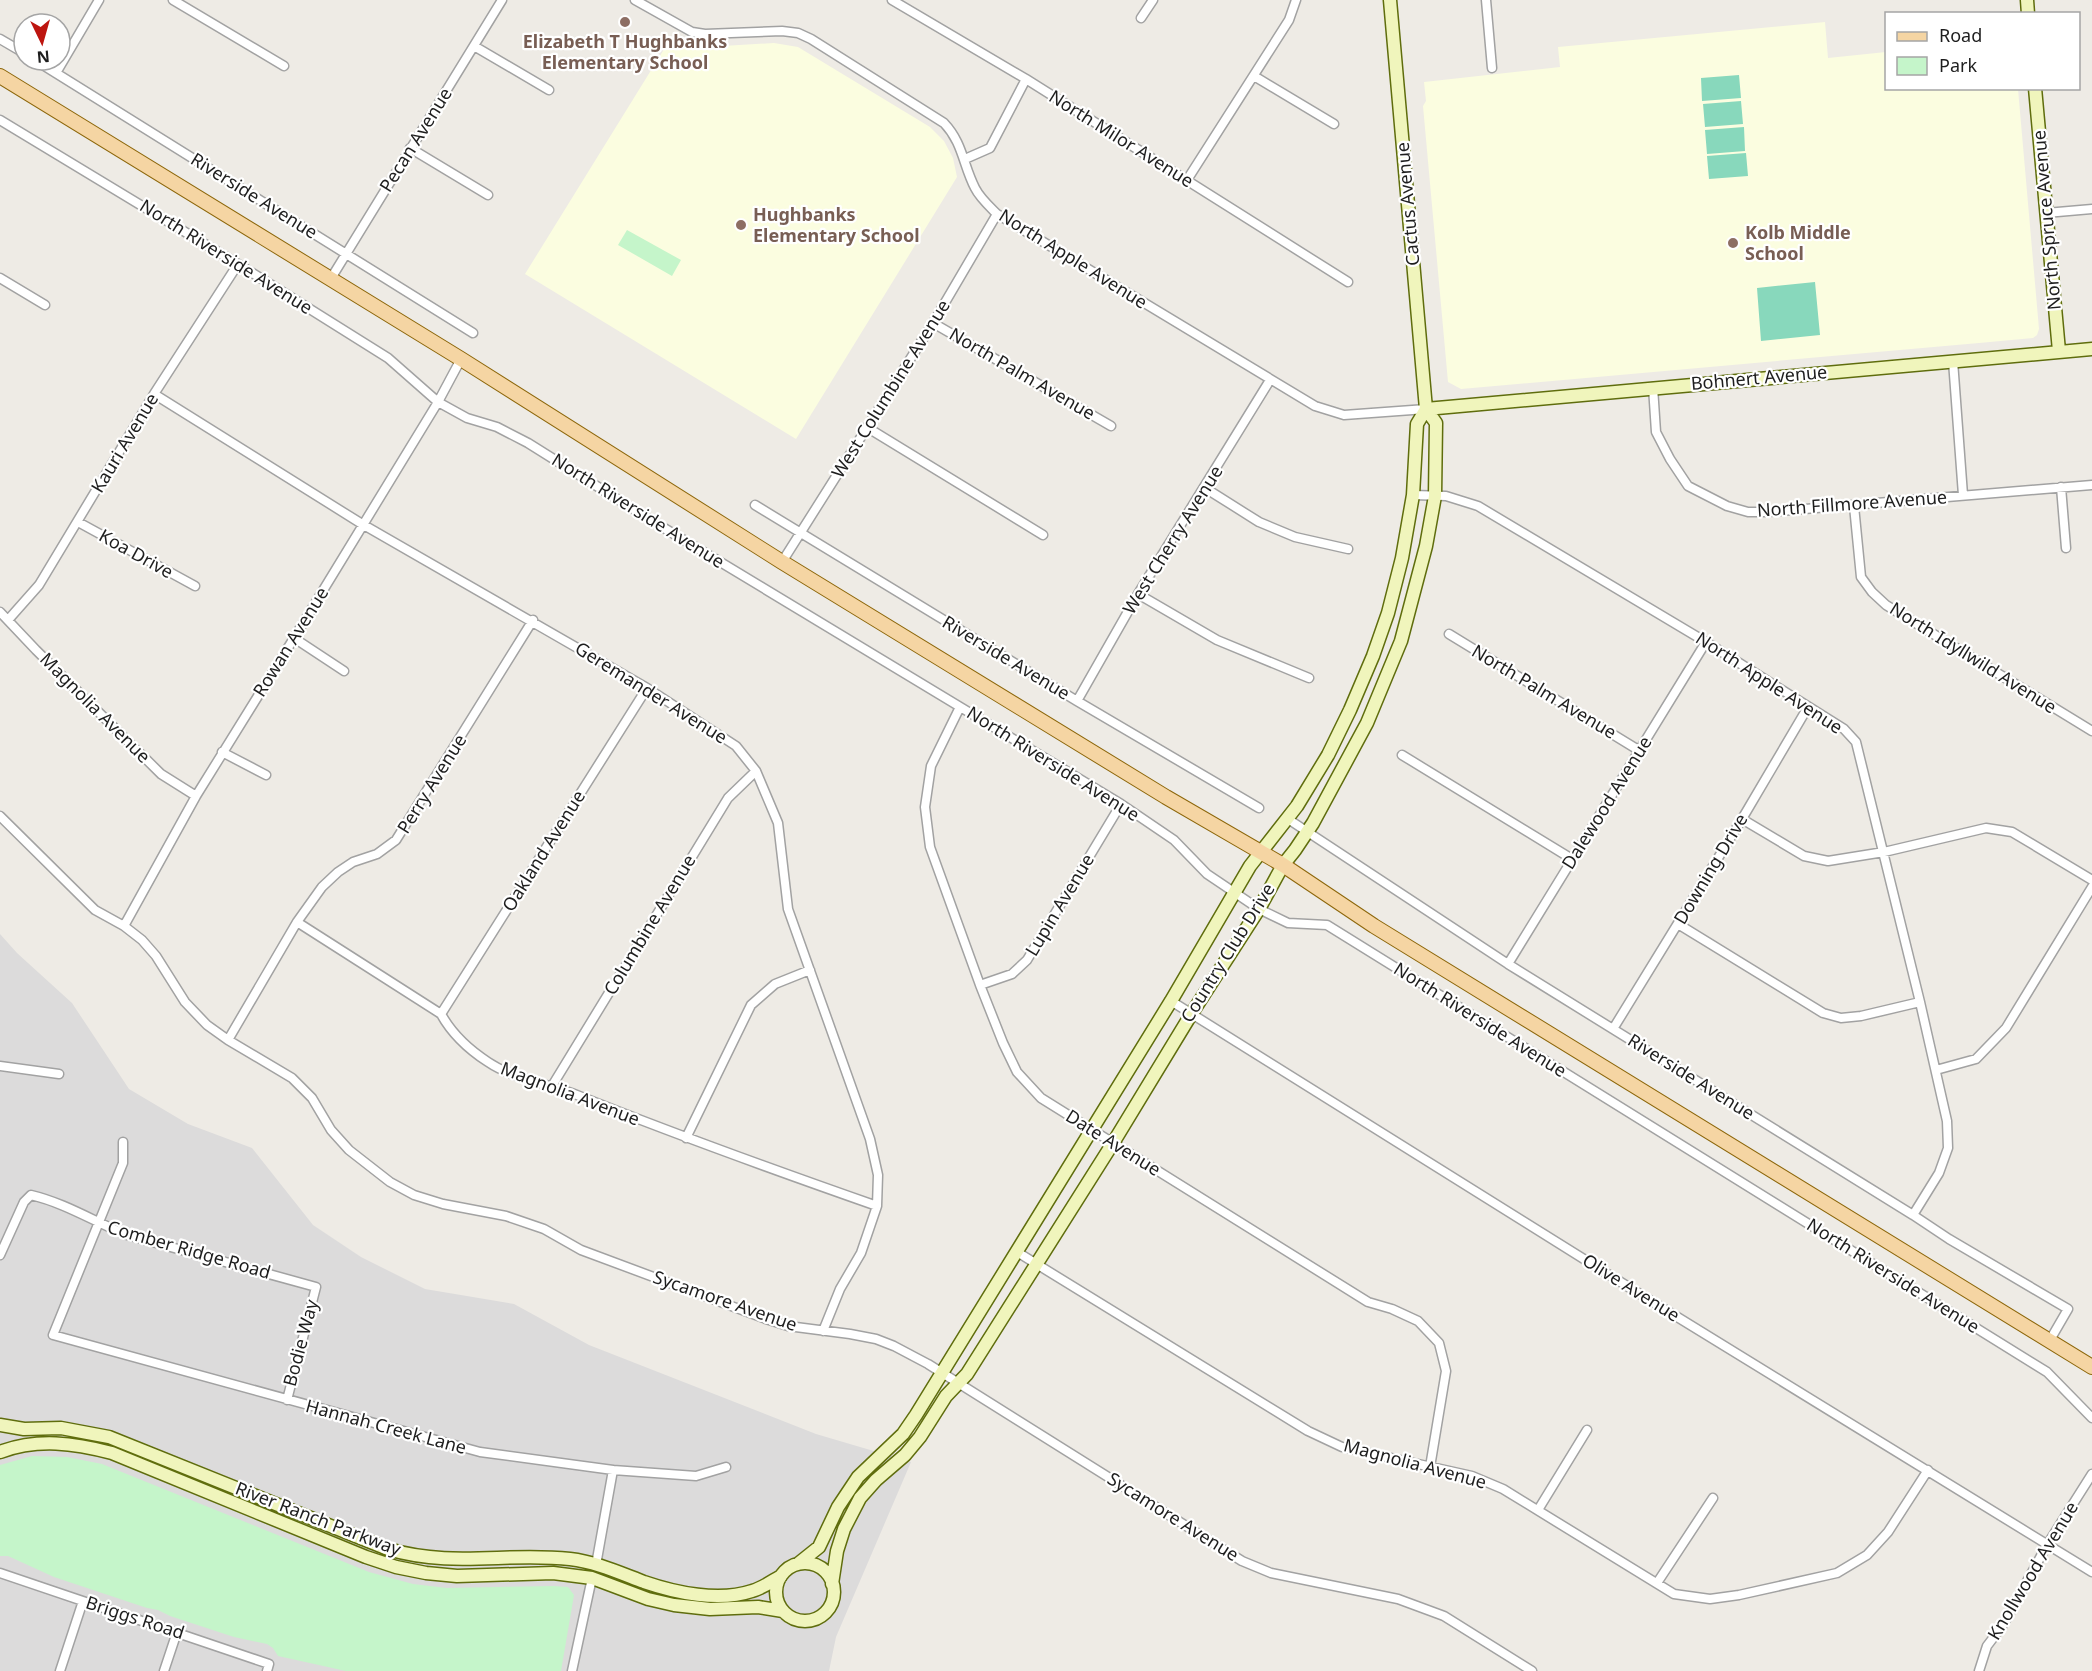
<svg xmlns="http://www.w3.org/2000/svg" width="2092" height="1671" font-family="'Noto Sans',sans-serif">
<rect width="100%" height="100%" fill="#eeebe5"/>
<!-- residential -->
<path fill="#dcdbdb" d="M0,934L17,953L72,1003L129,1089L188,1124L252,1148L313,1225L361,1257L425,1289L514,1304L589,1345L816,1434L911,1462L836,1637L829,1671H0Z"/>
<!-- education -->
<path fill="#fbfde0" d="M1825,22L1828,58L1886,52V88L2018,89L2039,329L2037,335L2033,338L1979,343L1461,389L1448,382L1423,106L1426,101L1424,82L1560,67L1558,47Z
M671,38L688,45L706,47L774,43L798,47L930,127L944,141L953,158L957,177L796,439L525,274Z"/>
<!-- park -->
<path fill="#c5f5ca" d="M627,230L681,260L672,276L618,245Z
M32,1456L67,1457L102,1464L369,1572L413,1584L447,1588L553,1586L568,1587L574,1595L561,1671H346L278,1656L273,1648L267,1644L234,1637L170,1616L158,1610L147,1608L54,1577L8,1556H0V1465Z"/>
<!-- pitch -->
<path fill="#88d8bc" d="M1739,75L1741,98L1702,101L1701,78Z
M1741,101L1743,124L1705,127L1703,104Z
M1744,127L1745,151L1707,154L1705,130Z
M1746,153L1748,176L1709,179L1707,156Z
M1815,282L1820,335L1761,341L1757,288Z"/>
<g fill="none" stroke-linecap="round" stroke-linejoin="round">
<defs>
<path id="street" d="M173,0L284,66
M635,0L692,32L705,34L782,31L798,33L811,39L944,123C963,143 963,165 975,188C980,198 989,206 997,214L1315,406L1344,415L1426,409
M892,0L1026,79L1348,282
M1486,0L1492,68
M1141,18L1153,0
M0,39L24,53
M474,46L549,90
M35,60L473,333
M56,73L99,0
M1254,76L1334,124
M0,120L238,264L388,358L438,402L467,418L497,427L528,443L654,522L1121,804L1174,840L1207,874L1259,909L1288,923L1327,925L2047,1372L2092,1418
M410,148L488,195
M965,159L990,148L1026,79
M1187,180L1289,20L1296,0
M2046,213L2092,209
M0,278L45,305
M330,280L502,0
M933,323L1111,426
M1953,361L1963,495
M1653,387L1656,432L1670,459L1688,486L1727,506L1748,512H1768L2092,485
M154,394L362,524L647,688L736,746L756,771L778,823L788,909L870,1139L878,1175L877,1206L861,1253L840,1289L823,1331
M868,428L1043,535
M2061,487L2066,548
M1205,488L1259,522L1295,537L1348,549
M1413,495L1446,496L1478,506L1706,642L1844,729L1856,742L1920,1002L1947,1121L1948,1148L1939,1173L1913,1215
M755,505L1077,701L1259,808
M1854,506L1861,577L1872,592L1886,605L2092,731
M78,522L195,586
M782,562L933,323L997,214
M1138,594L1217,640L1309,678
M0,612L36,650L161,774L196,796
M8,620L39,585L154,394L238,264
M1449,634L1640,751
M294,638L344,671
M1077,701L1138,594L1270,380
M960,707L931,766L925,807L930,847L980,985L1003,1043L1017,1072L1041,1098L1368,1302L1392,1309L1418,1321L1439,1343L1446,1371L1430,1467
M222,752L266,775
M1402,755L1572,859
M0,816L95,910L124,926L142,940L156,956L185,1002L207,1025L228,1040L292,1078L312,1098L331,1130L349,1150L390,1182L414,1195L443,1204L506,1216L544,1229L581,1250L766,1319L788,1326L850,1334L876,1339L894,1346L928,1364L1242,1561L1271,1573L1398,1599L1444,1616L1532,1671
M1288,819L1508,964L1913,1215L1949,1239L2068,1309L2050,1340
M1742,819L1804,856L1828,861L1884,852L1986,828L2012,832L2092,880
M297,922L441,1014C452,1034 468,1049 488,1062C513,1079 549,1084 577,1095C677,1135 777,1171 877,1206
M1678,924L1823,1013L1841,1018L1861,1016L1920,1002
M124,926L196,796L294,638L438,402L461,359
M1508,964L1706,642
M980,985L1012,974L1027,960L1121,804
M1171,1001L1635,1291L2092,1572
M441,1014L647,688
M1613,1029L1742,819L1808,707
M228,1040L297,922L322,887L338,872L353,862L377,854L396,840L533,620
M0,1066L59,1074
M1936,1070L1976,1059L2006,1028L2092,887
M552,1086L728,798L756,771
M686,1138L751,1005L775,984L810,970
M123,1142V1163L53,1335L480,1452L613,1470L696,1476L726,1467
M1017,1252L1308,1431L1342,1447L1472,1476L1503,1489L1674,1594L1710,1599L1739,1595L1837,1573L1867,1555L1888,1532L1928,1470
M0,1255L24,1202L31,1195C65,1203 95,1222 127,1235L316,1287L287,1400
M1538,1510L1587,1430
M596,1565L613,1470
M0,1573L269,1664L267,1671
M1657,1583L1713,1498
M60,1671L83,1601
M164,1671L177,1632
M572,1671L592,1578
M1979,1671L1987,1646L2003,1625L2047,1545L2092,1474"/>
<path id="secondary" d="M2027,0L2028,14
M2035,88L2059,351
M1426,409L2092,349
M0,1425L24,1429L61,1428L109,1437L388,1549C453,1568 506,1552 570,1559C596,1562 620,1573 644,1582C676,1593 719,1602 752,1591C763,1588 772,1581 781,1576
M0,1452C38,1438 74,1443 112,1453L366,1557L396,1567L426,1573L457,1576L553,1573L592,1578L648,1599L674,1605L710,1609L758,1607L783,1611
M799,1563L819,1547L838,1507L858,1477L903,1434L916,1415L1171,1001L1250,866L1297,806L1328,755L1350,710L1373,656L1388,613L1402,558L1413,495L1417,424L1426,409
M776 1592a29 29 0 1 1 58 0a29 29 0 1 1-58 0Z
M832,1584L837,1551L844,1529L860,1498L876,1480L905,1455L920,1437L946,1396L967,1374L1113,1143L1192,1013L1259,909L1283,865L1295,850L1313,823L1367,723L1401,641L1426,546L1435,496L1436,423L1426,409L1390,0"/>
<path id="primary" d="M0,76L461,359L782,562L1166,797L1283,865L1374,926L2092,1367"/>
</defs>
<!-- street casing -->
<use href="#street" stroke="#a2a2a2" stroke-width="11"/>
<!-- secondary casing -->
<use href="#secondary" stroke="#5f6d0d" stroke-width="15"/>
<!-- primary casing -->
<use href="#primary" stroke="#8d670b" stroke-width="16"/>
<!-- street -->
<use href="#street" stroke="#fff" stroke-width="8"/>
<!-- secondary -->
<use href="#secondary" stroke="#f0f5bc" stroke-width="12"/>
<!-- primary -->
<use href="#primary" stroke="#f5d5a3" stroke-width="14"/>
</g>
<!-- markers -->
<g fill="#8d6e63" stroke="#fff" stroke-width="2">
<circle cx="625" cy="22" r="6"/>
<circle cx="741" cy="225" r="6"/>
<circle cx="1733" cy="243" r="6"/>
</g>
<g text-anchor="middle" stroke-width="4.5" stroke-linejoin="round" paint-order="stroke">
<!-- education labels -->
<g font-size="18" font-weight="bold" fill="#785e54" stroke="#fff" text-anchor="start">
<text x="625" y="48" text-anchor="middle">Elizabeth T Hughbanks<tspan x="625" dy="21">Elementary School</tspan></text>
<text x="753" y="221">Hughbanks<tspan x="753" dy="21">Elementary School</tspan></text>
<text x="1745" y="239">Kolb Middle<tspan x="1745" dy="21">School</tspan></text>
</g>
<!-- street labels -->
<g font-size="18" fill="#1e1e1e" stroke="#fff">
<text transform="translate(1121 139) rotate(32)" y="6">North Milor Avenue</text>
<text transform="translate(416 140) rotate(-58)" y="6">Pecan Avenue</text>
<text transform="translate(254 196) rotate(32)" y="6">Riverside Avenue</text>
<text transform="translate(1408 204) rotate(-95)" y="6">Cactus Avenue</text>
<text transform="translate(2047 220) rotate(-95)" y="6">North Spruce Avenue</text>
<text transform="translate(226 257) rotate(32)" y="6">North Riverside Avenue</text>
<text transform="translate(1073 259) rotate(32)" y="6">North Apple Avenue</text>
<text transform="translate(1022 374) rotate(30)" y="6">North Palm Avenue</text>
<text transform="translate(1759 378) rotate(-5)" y="6">Bohnert Avenue</text>
<text transform="translate(891 389) rotate(-58)" y="6">West Columbine Avenue</text>
<text transform="translate(125 443) rotate(-59)" y="6">Kauri Avenue</text>
<text transform="translate(1852 504) rotate(-4)" y="6">North Fillmore Avenue</text>
<text transform="translate(638 511) rotate(32)" y="6">North Riverside Avenue</text>
<text transform="translate(1173 540) rotate(-58)" y="6">West Cherry Avenue</text>
<text transform="translate(136 554) rotate(29)" y="6">Koa Drive</text>
<text transform="translate(291 642) rotate(-58)" y="6">Rowan Avenue</text>
<text transform="translate(1006 658) rotate(31)" y="6">Riverside Avenue</text>
<text transform="translate(1973 658) rotate(32)" y="6">North Idyllwild Avenue</text>
<text transform="translate(1769 683) rotate(33)" y="6">North Apple Avenue</text>
<text transform="translate(1544 692) rotate(31)" y="6">North Palm Avenue</text>
<text transform="translate(651 693) rotate(32)" y="6">Geremander Avenue</text>
<text transform="translate(95 708) rotate(45)" y="6">Magnolia Avenue</text>
<text transform="translate(1053 764) rotate(32)" y="6">North Riverside Avenue</text>
<text transform="translate(432 784) rotate(-58)" y="6">Perry Avenue</text>
<text transform="translate(1607 803) rotate(-58)" y="6">Dalewood Avenue</text>
<text transform="translate(544 851) rotate(-58)" y="6">Oakland Avenue</text>
<text transform="translate(1711 869) rotate(-59)" y="6">Downing Drive</text>
<text transform="translate(1060 905) rotate(-59)" y="6">Lupin Avenue</text>
<text transform="translate(650 925) rotate(-59)" y="6">Columbine Avenue</text>
<text transform="translate(1228 953) rotate(-58)" y="6">Country Club Drive</text>
<text transform="translate(1480 1020) rotate(32)" y="6">North Riverside Avenue</text>
<text transform="translate(1691 1077) rotate(32)" y="6">Riverside Avenue</text>
<text transform="translate(570 1094) rotate(21)" y="6">Magnolia Avenue</text>
<text transform="translate(1113 1143) rotate(32)" y="6">Date Avenue</text>
<text transform="translate(189 1250) rotate(16)" y="6">Comber Ridge Road</text>
<text transform="translate(1893 1276) rotate(32)" y="6">North Riverside Avenue</text>
<text transform="translate(1631 1288) rotate(32)" y="6">Olive Avenue</text>
<text transform="translate(725 1301) rotate(19)" y="6">Sycamore Avenue</text>
<text transform="translate(301 1343) rotate(-75)" y="6">Bodie Way</text>
<text transform="translate(386 1427) rotate(15)" y="6">Hannah Creek Lane</text>
<text transform="translate(1415 1464) rotate(15)" y="6">Magnolia Avenue</text>
<text transform="translate(1173 1517) rotate(32)" y="6">Sycamore Avenue</text>
<text transform="translate(318 1519) rotate(21)" y="6">River Ranch Parkway</text>
<text transform="translate(2033 1571) rotate(-59)" y="6">Knollwood Avenue</text>
<text transform="translate(135 1618) rotate(18)" y="6">Briggs Road</text>
</g>
</g>
<!-- legend -->
<rect x="1885" y="12" width="195" height="78" fill="#ffffff" stroke="#a5a5a5" stroke-width="1.5"/>
<rect x="1897" y="32" width="30" height="9" fill="#f5d5a3" stroke="#a5a5a5" stroke-width="1.5"/>
<text x="1939" y="42" font-size="18" fill="#1e1e1e">Road</text>
<rect x="1897" y="57" width="30" height="18" fill="#c5f5ca" stroke="#a5a5a5" stroke-width="1.5"/>
<text x="1939" y="72" font-size="18" fill="#1e1e1e">Park</text>
<!-- north arrow -->
<g transform="translate(42 42) rotate(175)"><circle r="28" fill="#ffffff" stroke="#a5a5a5" stroke-width="1.5"/>
<path d="M0-4.5L10 22L0 15L-10 22Z" fill="#bd150f"/>
<text y="-9" font-size="16" font-weight="bold" text-anchor="middle" fill="#1e1e1e">N</text>
</g>
</svg>
